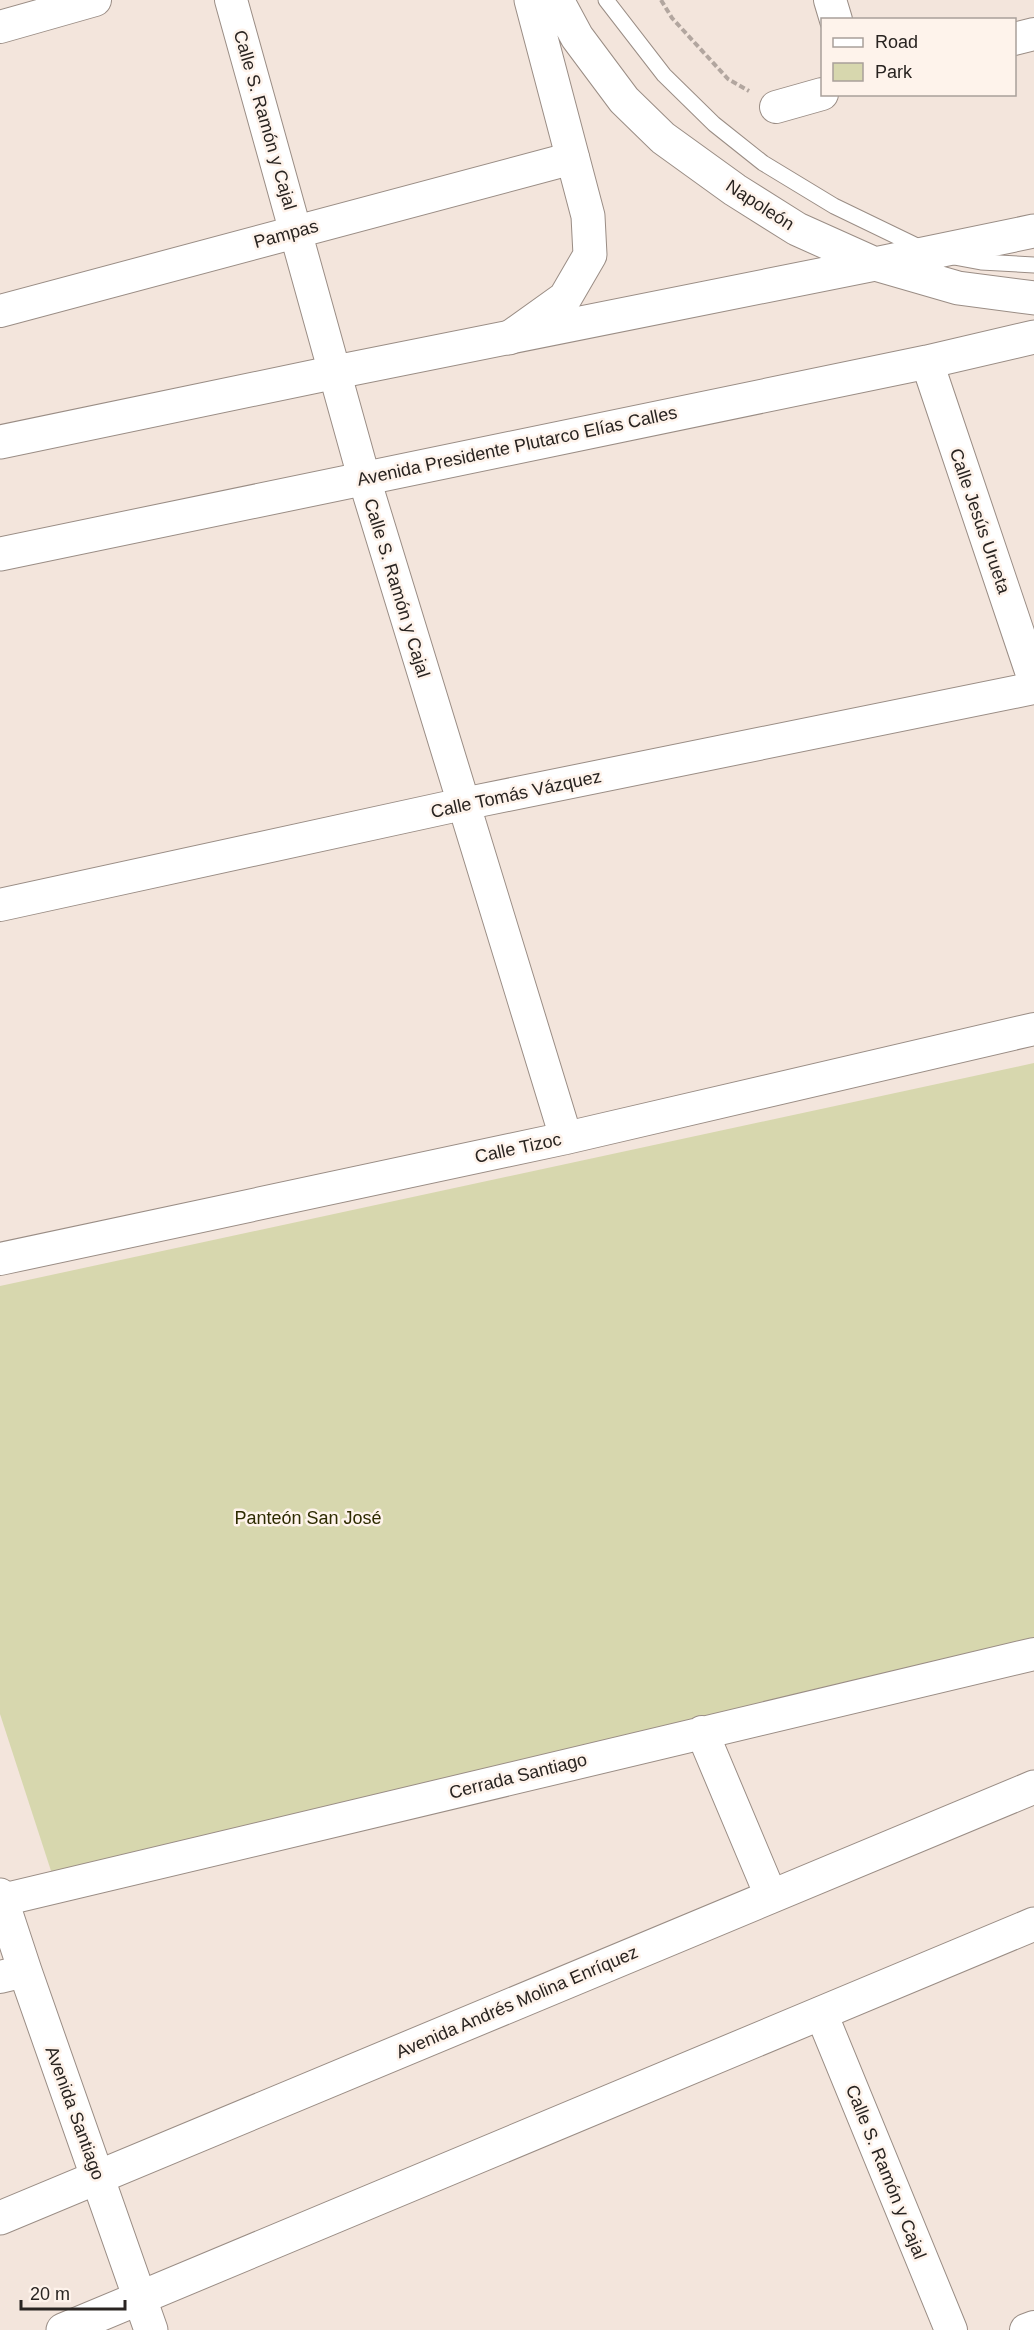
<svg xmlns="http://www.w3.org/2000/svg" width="1034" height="2330" font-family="Arial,sans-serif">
<rect width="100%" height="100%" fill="#f3e5dc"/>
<!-- green -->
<path fill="#d7d7ae" d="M1034,1063V1645L53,1877L0,1714V1286Z"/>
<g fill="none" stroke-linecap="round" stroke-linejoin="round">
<defs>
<path id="lane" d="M606,0L664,75L714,124L763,163L834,206L925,250
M954,257L981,262L1034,265"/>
<path id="street" d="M231,0L364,478L566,1138
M830,0L836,20
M0,27L95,0
M1014,39L1034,34
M776,107L822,94
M0,311L573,158
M927,362L1034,680
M0,905L463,804L1034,688
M0,1259L566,1138L1034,1029
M702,1732L771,1896
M2,1900L1034,1654
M0,1977L25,1971
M821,2013L951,2330
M1026,2330L1034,2327"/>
<path id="secondary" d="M0,442L336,372L875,264
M0,554L927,362L1034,337
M0,1895L25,1971L151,2330"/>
<path id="primary" d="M557,0L577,37L624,100L663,138L735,190L797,229L875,264L958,288L1034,298
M880,263L1034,231
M509,338L565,298L590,255L588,216L531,0
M0,2218L1034,1787
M63,2330L1034,1924"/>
</defs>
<!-- lane casing -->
<use href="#lane" stroke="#9a8d85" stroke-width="17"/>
<!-- street casing -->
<use href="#street" stroke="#9a8d85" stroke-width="34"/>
<!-- secondary casing -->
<use href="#secondary" stroke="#9a8d85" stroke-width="35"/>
<!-- primary casing -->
<use href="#primary" stroke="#9a8d85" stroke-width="35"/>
<!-- path -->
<path stroke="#b2a69f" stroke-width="4" stroke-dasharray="6 3" stroke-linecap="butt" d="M661,0L672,18L728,79L749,91"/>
<!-- lane -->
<use href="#lane" stroke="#fff" stroke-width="15"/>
<!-- street -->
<use href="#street" stroke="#fff" stroke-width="32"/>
<!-- secondary -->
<use href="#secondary" stroke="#fff" stroke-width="33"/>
<!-- primary -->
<use href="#primary" stroke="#fff" stroke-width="33"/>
</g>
<g text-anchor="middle" stroke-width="5" stroke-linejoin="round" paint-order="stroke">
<!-- street labels -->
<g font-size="18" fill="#292421" stroke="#fef3eb">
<text transform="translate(265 120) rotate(74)" y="6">Calle S. Ramón y Cajal</text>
<text transform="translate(760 205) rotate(33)" y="6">Napoleón</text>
<text transform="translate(286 234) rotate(-15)" y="6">Pampas</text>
<text transform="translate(517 446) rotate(-12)" y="6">Avenida Presidente Plutarco Elías Calles</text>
<text transform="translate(980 521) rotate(71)" y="6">Calle Jesús Urueta</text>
<text transform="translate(397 588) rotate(73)" y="6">Calle S. Ramón y Cajal</text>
<text transform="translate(516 794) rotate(-12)" y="6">Calle Tomás Vázquez</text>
<text transform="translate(518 1148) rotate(-12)" y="6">Calle Tizoc</text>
<text transform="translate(518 1776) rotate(-14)" y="6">Cerrada Santiago</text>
<text transform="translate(517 2002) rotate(-23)" y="6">Avenida Andrés Molina Enríquez</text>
<text transform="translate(75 2113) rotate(70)" y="6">Avenida Santiago</text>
<text transform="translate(886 2172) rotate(68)" y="6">Calle S. Ramón y Cajal</text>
</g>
<!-- park labels -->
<g font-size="18" fill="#2d2b00" stroke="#fef3eb">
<text x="308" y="1524">Panteón San José</text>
</g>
</g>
<!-- legend -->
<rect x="821" y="18" width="195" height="78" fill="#fef3eb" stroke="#a9a09a" stroke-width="1.5"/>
<rect x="833" y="38" width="30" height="9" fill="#ffffff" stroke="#a9a09a" stroke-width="1.5"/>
<text x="875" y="48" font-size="18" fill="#292421">Road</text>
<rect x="833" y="63" width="30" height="18" fill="#d7d7ae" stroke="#a9a09a" stroke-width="1.5"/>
<text x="875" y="78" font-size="18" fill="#292421">Park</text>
<!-- scale -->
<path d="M21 2300v9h104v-9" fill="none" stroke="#292421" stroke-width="3"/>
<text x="30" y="2300" font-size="18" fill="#292421" stroke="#fef3eb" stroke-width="4.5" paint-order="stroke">20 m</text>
</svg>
